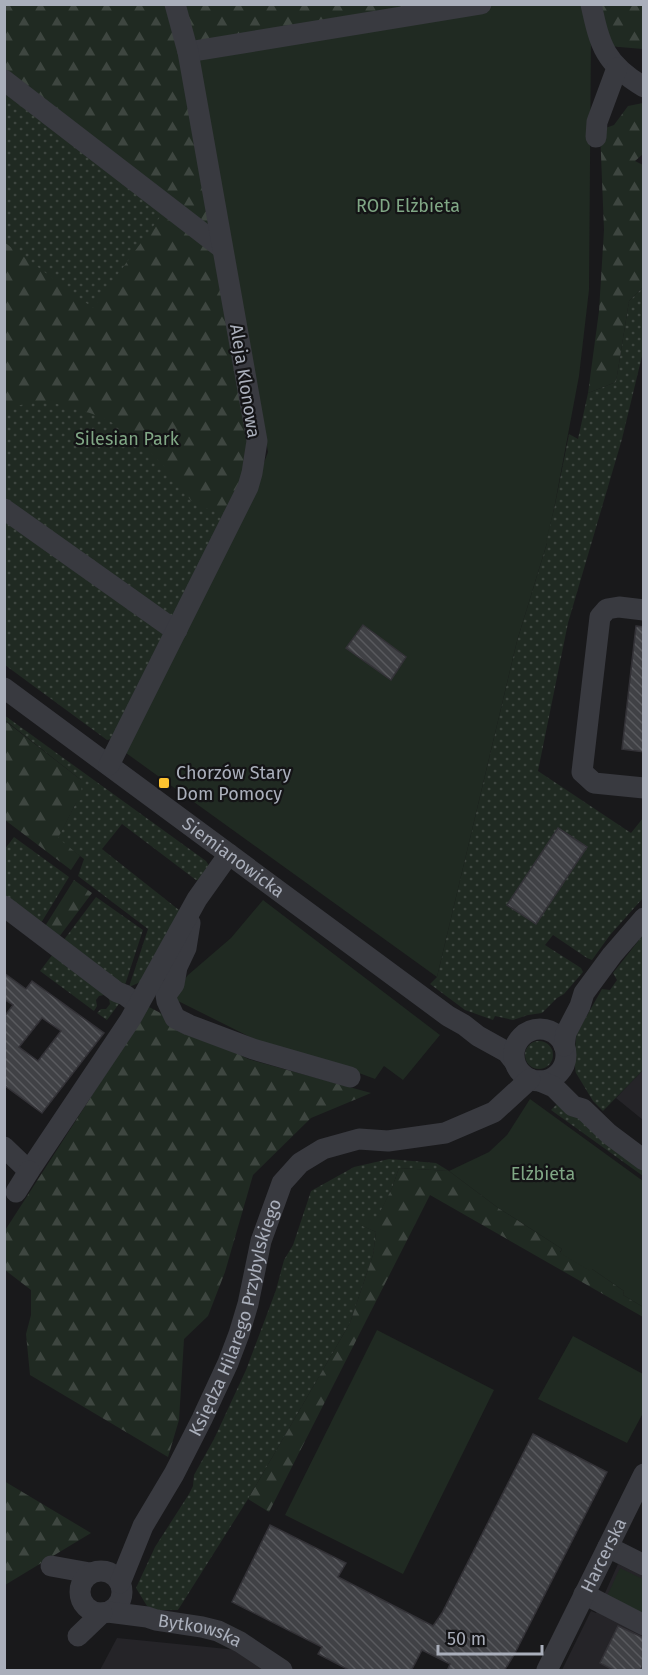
<svg xmlns="http://www.w3.org/2000/svg" width="648" height="1675" font-family="'Fira Sans',sans-serif">
<defs>
<pattern id="grass-dots" width="8" height="8" patternUnits="userSpaceOnUse" patternTransform="scale(1.5)"><rect width="8" height="8" fill="#202a22"/><path d="M2 2h.1M6 6h.1" fill="none" stroke="#3e4640" stroke-width="1.8" stroke-linecap="round"/></pattern>
<pattern id="forest-firs" width="22" height="20" patternUnits="userSpaceOnUse" patternTransform="scale(1.5)"><rect width="22" height="20" fill="#202a22"/><path d="M5 1l3.5 6h-7zM16 11l3.5 6h-7z" fill="#3e4640"/></pattern>
<pattern id="building-back-hatch" width="6" height="6" patternUnits="userSpaceOnUse" patternTransform="scale(1.5)"><rect width="6" height="6" fill="#404145"/><path d="M-1 5l2 2M0 0l6 6M5-1l2 2" fill="none" stroke="#595a5e"/></pattern>
</defs>
<rect width="100%" height="100%" fill="#19191b"/>
<!-- built -->
<path fill="#252428" d="M643,1070V1120L616,1098Z
M618,1564L643,1576V1670H562L591,1611L596,1613Z
M117,1638L247,1651L273,1670H100Z"/>
<!-- grass -->
<path fill="url(#grass-dots)" d="M5,5H454L246,473L112,739L107,740L5,665Z
M643,287V352L622,439L568,623L538,771L631,833L643,818V898L610,935L592,960L587,958L553,935L545,945L581,968L583,972L564,994L557,998L542,1013L528,1015L513,1020L495,1016L493,1020L465,1010L430,984L437,977L517,641L547,543H545L554,509L569,434L578,439L588,393L616,382L629,301Z
M4,715L206,861L211,869L201,880H196L122,824L102,849L179,910L180,914L143,981L129,987L148,929L78,876L84,859L57,839L76,803L81,780L5,720Z
M14,837L69,877L38,928L5,902L4,850Z
M96,897L143,930L124,988L60,945Z
M643,935V1070L603,1111L593,1101L576,1073C574,1068 575,1039 577,1033L602,989L610,990L617,980L613,973Z
M56,950L121,1001L107,1020L97,1013L101,1009H106L110,1004L109,999L104,995L99,996L96,1000L97,1006L94,1011L40,971Z
M525 1055a14 14 0 1 1 28 0a14 14 0 1 1-28 0Z
M559,1102L643,1169V1176L551,1110Z
M389,1159L436,1163L449,1171L399,1168L392,1188L377,1219L361,1225L376,1232L373,1255L350,1323L248,1499L178,1610H156L147,1606L136,1588L155,1547L189,1494L193,1486L194,1475L214,1439L246,1370L276,1290L284,1260L293,1245L311,1191L354,1167Z"/>
<!-- forest -->
<path fill="url(#forest-firs)" d="M181,4L454,5L192,45Z
M4,5H172L213,236L5,74Z
M595,5H643V49L608,46Z
M643,103V154L635,161L643,165V287L629,301L616,382L588,393L599,311L604,230L600,130L614,125L628,106Z
M164,216L216,251L252,441L233,500L223,509C193,510 192,502 176,480C167,468 155,457 144,447C121,424 99,414 68,407C61,405 52,402 45,402C33,402 16,405 5,410L4,242L93,308L160,217Z
M4,720L81,780L82,799L76,803L58,838L80,856L71,870L5,820Z
M74,880L92,893L56,941L42,931Z
M149,1007L248,1059L371,1093L311,1118L253,1175L225,1272L208,1316L184,1339L179,1420L168,1457L30,1375L26,1334L31,1315V1290L5,1270L4,1232Z
M399,1168L449,1171L497,1207L562,1249L560,1252L592,1269L624,1291L623,1295L643,1307V1317L430,1195L269,1512L248,1499L350,1323L373,1255L376,1232L360,1225L364,1218H377L392,1188Z
M4,1481L91,1533L5,1585H4Z"/>
<!-- garden -->
<path fill="#202a22" d="M497,5H589L591,40L589,290L579,376L554,509L546,542L547,543L517,641L437,977L126,753L259,476L268,452L194,52Z
M263,900L440,1035L403,1080L384,1066L375,1079L348,1069L260,1042L170,997L188,975L231,938Z
M530,1099L643,1181V1307L623,1295L624,1291L592,1269L590,1271L560,1253L562,1249L497,1207L449,1171L489,1152L507,1135Z
M377,1330L494,1390L403,1574L285,1515Z
M573,1336L643,1374V1413L627,1443L538,1399Z
M620,1568L643,1579V1613L607,1596Z"/>
<!-- building -->
<path fill="url(#building-back-hatch)" stroke="#333237" stroke-width="1.5" fill-rule="evenodd" d="M363,625L406,657L391,680L346,648Z
M636,626L644,627V752L622,749Z
M558,828L587,847L536,924L507,905Z
M4,973L26,989L32,981L104,1033L42,1113L4,1085V1017L13,1005L4,999ZM42,1018L61,1031L38,1061L19,1047Z
M533,1434L607,1472L514,1655L504,1671H447L450,1664L422,1650L411,1671H351L318,1654L322,1647L232,1602L270,1525L346,1563L338,1577L433,1626L442,1613Z
M618,1626L644,1638V1663L640,1671H615L600,1663Z"/>
<g fill="none" stroke-linecap="round" stroke-linejoin="round">
<!-- minor -->
<g stroke="#393a40" stroke-width="21">
<path d="M591,4C600,46 605,64 644,87"/>
<path d="M188,52L481,4"/>
<path d="M4,80L222,248"/>
<path d="M596,137L597,122L617,68"/>
<path d="M4,509L169,626L177,630"/>
<path d="M644,610L619,607L607,609L600,617L582,772L594,783L644,788"/>
<path id="s1" d="M4,688L448,1016L464,1025L478,1036L507,1052L514,1061"/>
<path d="M109,765L248,487L252,473L257,441L188,52L175,4"/>
<path d="M4,906L117,992L125,995L138,1005"/>
<path d="M190,923L186,948L177,967L174,984L166,995L167,1001L175,1018L189,1025L253,1049L350,1077"/>
<circle cx="540" cy="1055" r="26"/>
<path d="M564,1046L566,1033L580,1006L584,993L612,955L644,918"/>
<path d="M540,1081L554,1087L573,1106L583,1109L609,1134L644,1160"/>
<path d="M4,1147L29,1171L130,1020L197,899L229,854"/>
<path d="M16,1192L29,1171"/>
<path d="M608,1547L644,1565"/>
<path d="M51,1566L90,1573"/>
<circle cx="101" cy="1592" r="21"/>
<path id="s2" d="M120,1583L143,1526L174,1474L202,1419L228,1363L239,1334L248,1304L261,1241L282,1183L300,1163L323,1149L359,1139L388,1141L445,1133L494,1112L530,1079"/>
<path d="M584,1594L644,1625"/>
<path id="s3" d="M108,1612L147,1617L156,1620L202,1627L218,1631L240,1642L282,1670"/>
<path d="M78,1636L102,1613"/>
<path id="s4" d="M547,1670L644,1474"/>
</g>
</g>
<!-- markers -->
<rect fill="#fdc32f" stroke="#141416" stroke-width="2" x="158" y="777" width="12" height="12" rx="3"/>
<g text-anchor="middle" stroke-width="4.5" stroke-linejoin="round" paint-order="stroke">
<!-- park labels -->
<g font-size="18" fill="#80a785" stroke="#141416">
<text x="408" y="212">ROD Elżbieta</text>
<text x="127" y="445">Silesian Park</text>
<text x="543" y="1180">Elżbieta</text>
</g>
<!-- street labels -->
<g font-size="18" fill="#aaafbb" stroke="#141416">
<text transform="translate(245 381) rotate(81)" y="6">Aleja Klonowa</text>
<text dy="6" stroke="none"><textPath href="#s1" startOffset="285">Siemianowicka</textPath></text>
<text dy="6" stroke="none"><textPath href="#s2" startOffset="291">Księdza Hilarego Przybylskiego</textPath></text>
<text dy="6" stroke="none"><textPath href="#s4" startOffset="128">Harcerska</textPath></text>
<text dy="6" stroke="none"><textPath href="#s3" startOffset="94">Bytkowska</textPath></text>
</g>
<!-- poi labels -->
<g font-size="18" fill="#aaafbb" stroke="#141416" text-anchor="start">
<text x="176" y="779">Chorzów Stary<tspan x="176" dy="21">Dom Pomocy</tspan></text>
</g>
</g>
<!-- border -->
<rect width="648" height="1675" fill="none" stroke="#aaafbb" stroke-width="12"/>
<!-- scale -->
<path d="M438 1645v9h104v-9" fill="none" stroke="#aaafbb" stroke-width="3"/>
<text x="447" y="1645" font-size="18" fill="#aaafbb" stroke="#141416" stroke-width="4.5" paint-order="stroke">50 m</text>
</svg>
